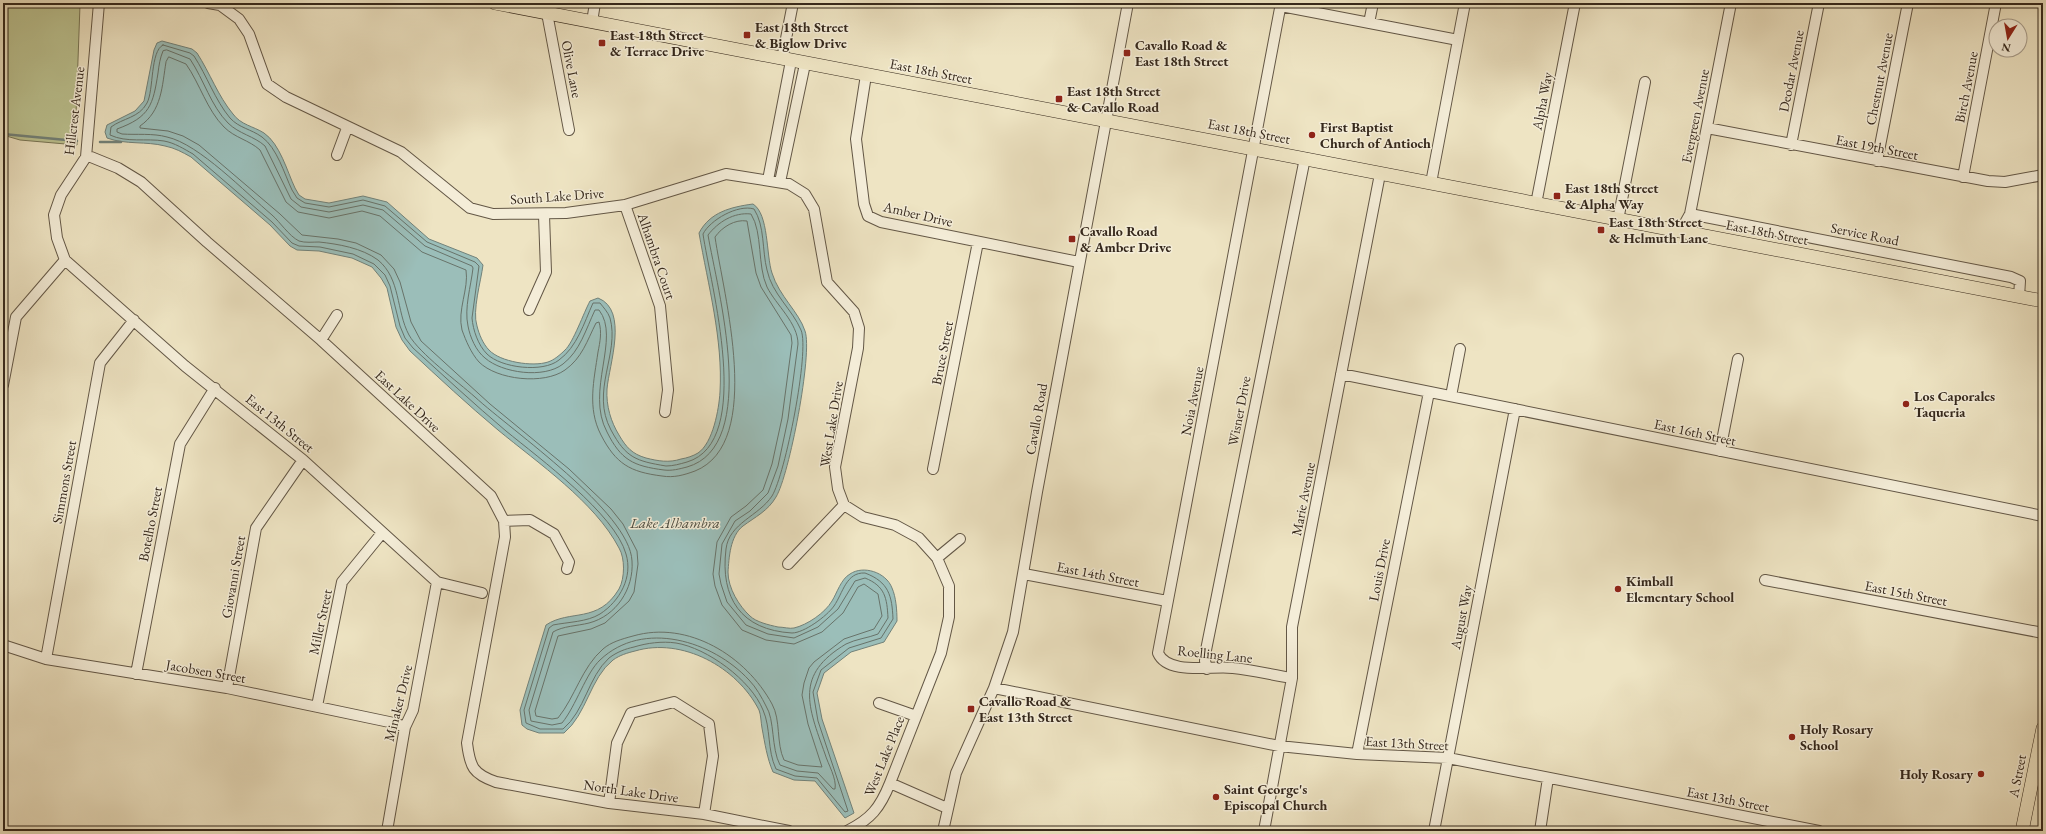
<svg xmlns="http://www.w3.org/2000/svg" width="2046" height="834" font-family="'EB Garamond',serif">
<rect width="100%" height="100%" fill="#eee4c3"/>
<filter id="stains"><feTurbulence type="fractalNoise" baseFrequency=".005" numOctaves="4"/><feColorMatrix values="0 0 0 0 .2 0 0 0 0 .09 0 0 0 0 .02 0 0 0 .5 -.17"/></filter>
<radialGradient id="worn" r=".72"><stop offset=".6" stop-color="#630" stop-opacity="0"/><stop offset="1" stop-color="#630" stop-opacity=".3"/></radialGradient>
<!-- green -->
<path fill="#bcc391" stroke="#787656" d="M3,3L80,5L76,115L77,145L20,140L3,135Z"/>
<!-- water -->
<path fill="#9bbeb9" stroke="#72827a" d="M162,41L192,49L197,53C210,73 218,96 233,114C241,125 253,126 264,133C280,144 287,171 295,188L299,195L305,199L329,203L363,196L387,202L429,239L477,258L483,265C481,281 472,311 477,326C479,334 483,344 489,350C500,362 533,367 548,362C554,360 560,355 565,350C573,343 584,312 590,301L598,298C629,310 609,365 607,389C606,406 611,422 619,435C626,447 632,454 646,458C658,461 669,463 681,459C687,458 693,456 698,453C713,443 719,409 720,392C723,339 708,285 699,233C710,212 731,207 753,204C769,214 766,255 772,273C779,296 799,312 805,331C813,353 789,476 776,497C768,511 755,517 743,526C730,536 729,558 728,572C728,588 739,606 750,616C756,622 769,625 778,627C783,627 790,629 794,628C807,625 825,613 832,601C837,593 841,579 850,574C863,565 886,572 892,588C896,597 897,610 897,621L884,642L851,652L824,673L817,693L822,719L854,813L845,818L815,781L794,780L773,772C767,758 765,744 762,728C761,723 761,715 759,710C737,667 682,637 635,651C627,653 620,655 613,660C590,678 587,714 564,733H539L527,729L522,725L520,710L546,625C570,609 598,624 619,589C625,578 625,558 619,548C595,502 538,463 498,430C468,405 439,378 410,351L402,340L396,327L387,288L381,278L372,267L352,258L319,251L297,250L290,246L270,225L191,157C182,152 175,148 165,146C146,141 126,145 107,138L105,132L107,125L135,111L144,101L154,50L157,43Z"/>
<g fill="none" stroke-linecap="round" stroke-linejoin="round">
<!-- shore -->
<path stroke="#68736a" stroke-width="1" d="M163,45L190,53L194,56C207,76 215,100 230,118C239,128 251,129 262,137C277,148 284,173 292,190L297,198L305,203L329,207L363,200L385,206L427,242L475,262L479,266L472,318C473,330 478,345 487,354C501,368 543,373 559,360C577,347 584,323 593,303H600C603,307 608,312 610,318C620,354 590,391 611,430C626,458 636,461 666,466C673,466 680,464 687,462C755,442 710,283 703,234C710,220 738,204 754,209C765,226 762,251 767,270C772,294 792,309 801,330C810,351 785,475 772,496C759,516 729,523 726,549C720,598 741,630 792,633C804,633 827,616 834,606C843,593 846,572 865,573C889,582 892,596 893,619L881,638L849,648L821,670L813,692L818,721L848,811L845,812L817,778L795,776L776,769C767,750 771,728 763,710C751,680 707,648 676,643C662,641 647,643 634,647C625,649 617,652 609,658C588,677 585,711 563,729H540L526,723L524,710L549,628L553,625C568,622 587,622 600,614C620,601 633,577 626,554C615,514 539,458 506,431C474,404 444,376 413,348L405,338L400,326L390,286L385,275L374,264L353,254L320,247L299,246L292,243L272,222L193,154C184,149 175,143 164,141C146,138 127,143 110,135L111,127C123,118 139,118 147,103C154,90 150,51 163,45Z
M167,50L190,59C204,80 211,106 228,123C239,134 254,136 265,146L291,199L301,207L329,212L363,205L383,210L425,246L472,266L473,268C471,286 464,308 468,326C470,337 476,351 485,358C502,373 544,379 563,364C580,351 586,329 595,310H599C621,338 585,391 607,432C621,460 633,466 664,470C672,471 679,469 687,467C761,446 717,288 708,235C718,222 734,212 751,214C763,233 757,265 767,287C776,305 798,323 798,344L788,419L778,466L768,493L750,511L735,521L722,544L719,574L721,584L727,602L746,625L768,634L794,638L818,627L838,609L855,581L865,578C885,586 887,598 888,618L878,634C868,638 856,639 846,644C794,675 808,706 825,754C828,764 837,779 835,789H833L818,773L797,771L780,765C771,748 775,720 766,706C762,698 756,687 749,680C713,641 643,619 600,660C586,673 576,706 562,723L552,725L531,721L529,710L553,632C563,626 577,626 589,623C616,616 634,589 632,561C630,512 512,431 475,397C458,382 419,353 409,335C396,311 401,279 378,260C362,248 338,244 319,242C313,242 305,243 299,241C289,236 280,222 272,215C246,193 199,144 167,137C153,133 136,135 122,134L117,132V129C150,117 153,105 158,73C159,65 160,58 163,51Z
M169,57L186,64C200,84 207,110 224,127C235,138 249,140 260,150L286,202L298,212L329,218L362,211L380,216L422,252L466,270C469,289 457,310 462,330C466,341 471,353 479,362C497,380 544,385 565,370C582,358 587,341 596,323L599,322C602,332 600,342 598,352C594,380 587,408 601,435C616,464 630,472 662,476C674,478 684,475 695,471C765,443 723,293 715,237C722,227 735,219 747,221L756,273L761,287L791,335L792,343L782,418L772,464L763,490L746,506L731,517L717,542L713,574L715,586L722,605L742,630L766,640L794,644L822,632L843,613L858,587L864,584L878,594L882,616L874,629L844,639L814,662L809,668L804,683L802,695L808,724L822,767L798,765L784,760C776,743 781,720 772,704C746,656 688,620 633,636C622,639 611,642 603,649C582,667 575,697 558,718L552,719L536,716L535,711L558,636L591,629L605,623L629,601L634,592L638,564L637,551L623,524L611,509L569,469L490,404L421,341L411,322L400,282L394,269L381,255L356,243L338,239L302,235L280,214L199,145L183,136L168,131L140,128V126C162,111 162,86 166,62Z"/>
<!-- stream -->
<path stroke="#72827a" stroke-width="2.5" d="M3,134L77,141
M100,142H121"/>
<defs>
<path id="minor" d="M99,3L86,157L61,195L54,215L57,238L65,260L185,366L303,460L437,582L482,593
M208,3L220,5L239,19L249,34L267,84L286,97L401,152L470,208L493,214L566,213L625,205L726,174L789,184L805,194L814,209L827,282L854,312L859,328L858,348L835,467L838,489L844,505L863,517L895,525L919,538L937,558L949,586V617L941,653L890,783C880,808 871,819 847,831
M1281,3L1158,653C1168,676 1214,665 1233,668C1253,670 1272,675 1292,678
M1281,6L1458,40
M547,13L569,130
M592,22L595,3
M1369,23L1373,3
M782,59L793,3
M866,75L856,139L864,204L868,216L881,222L1079,262
M1707,128L1988,181L2005,182L2043,175
M1791,145L1819,3
M337,155L347,128
M86,157H91L118,168L141,182L207,242L321,340L491,496L504,521L505,537L467,743C470,767 473,774 496,782L609,803L704,814L789,831
M1877,161L1908,3
M1963,177L1996,3
M768,180L791,61
M780,182L805,64
M1431,183L1465,3
M1536,204L1575,3
M625,205L660,306L668,390L665,412
M1690,214L2011,277L2020,281L2019,297
M1618,220L1645,82
M1680,232L1690,214L1731,3
M529,310L546,272L544,215
M321,340L337,315
M1341,374L2043,516
M3,385L16,317L65,260
M1451,396L1460,349
M1720,451L1738,359
M933,469L978,242
M504,521L530,520L554,534L569,562L567,569
M937,558L960,539
M788,564L844,505
M1024,574L1167,601
M1765,580L2043,633
M3,645L46,659L227,688L394,723L405,727
M46,659L100,363L134,320
M1207,669L1205,661L1206,650L1305,158
M136,674L180,444L215,388
M227,688L256,528L303,460
M994,688L1279,746L1357,754L1448,758L1819,831
M879,703L916,716
M317,706L342,582L382,533
M1357,754L1429,392
M890,783L947,808
M609,803L617,743L631,713L674,702L709,724L713,756L704,814
M387,831L405,727L413,710L437,582
M943,831L956,773L994,688L1013,632L1037,492L1128,3
M1264,831L1292,678V627L1380,174
M1434,831L1515,409
M1540,831L1548,778"/>
<path id="major" d="M495,3L2043,301
M2022,831L2043,728"/>
</defs>
<!-- minor casing -->
<use href="#minor" stroke="#635746" stroke-width="12"/>
<!-- major casing -->
<use href="#major" stroke="#35281c" stroke-width="14"/>
<!-- minor -->
<use href="#minor" stroke="#f4edd8" stroke-width="10"/>
<!-- major -->
<use href="#major" stroke="#eee4c3" stroke-width="13"/>
</g>
<!-- markers -->
<g fill="#8f2418" stroke="#f4edd8" stroke-width="1.5">
<rect x="743" y="31" width="8" height="8" rx="2"/>
<rect x="598" y="39" width="8" height="8" rx="2"/>
<rect x="1123" y="49" width="8" height="8" rx="2"/>
<rect x="1055" y="95" width="8" height="8" rx="2"/>
<circle cx="1312" cy="135" r="4"/>
<rect x="1553" y="192" width="8" height="8" rx="2"/>
<rect x="1597" y="226" width="8" height="8" rx="2"/>
<rect x="1068" y="235" width="8" height="8" rx="2"/>
<circle cx="1906" cy="404" r="4"/>
<circle cx="1618" cy="589" r="4"/>
<rect x="967" y="705" width="8" height="8" rx="2"/>
<circle cx="1792" cy="737" r="4"/>
<circle cx="1981" cy="774" r="4"/>
<circle cx="1216" cy="797" r="4"/>
</g>
<g text-anchor="middle" stroke-width="3" stroke-linejoin="round" paint-order="stroke">
<!-- poi labels -->
<g font-size="14" font-weight="bold" fill="#35281c" stroke="#f4edd8" text-anchor="start">
<text x="755" y="32">East 18th Street<tspan x="755" dy="16">&amp; Biglow Drive</tspan></text>
<text x="610" y="40">East 18th Street<tspan x="610" dy="16">&amp; Terrace Drive</tspan></text>
<text x="1135" y="50">Cavallo Road &amp;<tspan x="1135" dy="16">East 18th Street</tspan></text>
<text x="1067" y="96">East 18th Street<tspan x="1067" dy="16">&amp; Cavallo Road</tspan></text>
<text x="1320" y="132">First Baptist<tspan x="1320" dy="16">Church of Antioch</tspan></text>
<text x="1565" y="193">East 18th Street<tspan x="1565" dy="16">&amp; Alpha Way</tspan></text>
<text x="1609" y="227">East 18th Street<tspan x="1609" dy="16">&amp; Helmuth Lane</tspan></text>
<text x="1080" y="236">Cavallo Road<tspan x="1080" dy="16">&amp; Amber Drive</tspan></text>
<text x="1914" y="401">Los Caporales<tspan x="1914" dy="16">Taqueria</tspan></text>
<text x="1626" y="586">Kimball<tspan x="1626" dy="16">Elementary School</tspan></text>
<text x="979" y="706">Cavallo Road &amp;<tspan x="979" dy="16">East 13th Street</tspan></text>
<text x="1800" y="734">Holy Rosary<tspan x="1800" dy="16">School</tspan></text>
<text x="1973" y="779" text-anchor="end">Holy Rosary</text>
<text x="1224" y="794">Saint George's<tspan x="1224" dy="16">Episcopal Church</tspan></text>
</g>
<!-- street labels -->
<g font-size="14" fill="#35281c" stroke="#f4edd8">
<text transform="translate(572 69) rotate(79)" y="5">Olive Lane</text>
<text transform="translate(931 71) rotate(11)" y="5">East 18th Street</text>
<text transform="translate(1791 71) rotate(-79)" y="5">Deodar Avenue</text>
<text transform="translate(1879 79) rotate(-79)" y="5">Chestnut Avenue</text>
<text transform="translate(1966 87) rotate(-79)" y="5">Birch Avenue</text>
<text transform="translate(1542 101) rotate(-79)" y="5">Alpha Way</text>
<text transform="translate(74 111) rotate(-83)" y="5">Hillcrest Avenue</text>
<text transform="translate(1695 116) rotate(-79)" y="5">Evergreen Avenue</text>
<text transform="translate(1249 131) rotate(11)" y="5">East 18th Street</text>
<text transform="translate(1877 147) rotate(11)" y="5">East 19th Street</text>
<text transform="translate(557 196) rotate(-4)" y="5">South Lake Drive</text>
<text transform="translate(918 214) rotate(13)" y="5">Amber Drive</text>
<text transform="translate(1767 232) rotate(11)" y="5">East 18th Street</text>
<text transform="translate(1865 234) rotate(11)" y="5">Service Road</text>
<text transform="translate(657 256) rotate(71)" y="5">Alhambra Court</text>
<text transform="translate(942 353) rotate(-79)" y="5">Bruce Street</text>
<text transform="translate(408 401) rotate(43)" y="5">East Lake Drive</text>
<text transform="translate(1192 401) rotate(-79)" y="5">Noia Avenue</text>
<text transform="translate(1239 411) rotate(-79)" y="5">Wisner Drive</text>
<text transform="translate(1036 419) rotate(-80)" y="5">Cavallo Road</text>
<text transform="translate(280 423) rotate(39)" y="5">East 13th Street</text>
<text transform="translate(831 424) rotate(-81)" y="5">West Lake Drive</text>
<text transform="translate(1695 432) rotate(12)" y="5">East 16th Street</text>
<text transform="translate(64 482) rotate(-80)" y="5">Simmons Street</text>
<text transform="translate(1303 499) rotate(-79)" y="5">Marie Avenue</text>
<text transform="translate(150 524) rotate(-79)" y="5">Botelho Street</text>
<text transform="translate(1379 570) rotate(-79)" y="5">Louis Drive</text>
<text transform="translate(1098 574) rotate(11)" y="5">East 14th Street</text>
<text transform="translate(233 577) rotate(-80)" y="5">Giovanni Street</text>
<text transform="translate(1906 593) rotate(11)" y="5">East 15th Street</text>
<text transform="translate(1461 617) rotate(-79)" y="5">August Way</text>
<text transform="translate(320 622) rotate(-78)" y="5">Miller Street</text>
<text transform="translate(1215 654) rotate(6)" y="5">Roelling Lane</text>
<text transform="translate(206 671) rotate(10)" y="5">Jacobsen Street</text>
<text transform="translate(398 703) rotate(-76)" y="5">Minaker Drive</text>
<text transform="translate(1407 743) rotate(3)" y="5">East 13th Street</text>
<text transform="translate(884 756) rotate(-68)" y="5">West Lake Place</text>
<text transform="translate(2017 776) rotate(-79)" y="5">A Street</text>
<text transform="translate(631 791) rotate(8)" y="5">North Lake Drive</text>
<text transform="translate(1728 799) rotate(11)" y="5">East 13th Street</text>
</g>
<!-- water labels -->
<g font-size="15" font-style="italic" fill="#4e4e43" stroke="#f4edd8">
<text x="675" y="528">Lake Alhambra</text>
</g>
</g>
<!-- margin -->
<rect width="2046" height="834" fill="none" stroke="#eee4c3" stroke-width="16"/>
<rect x="4" y="4" width="2038" height="826" fill="none" stroke="#35281c" stroke-width="2"/>
<rect x="8" y="8" width="2030" height="818" fill="none" stroke="#35281c"/>
<!-- north arrow -->
<g transform="translate(2008 38) rotate(191)"><circle r="19" fill="#f4edd8" stroke="#a89e8d"/>
<path d="M0-3L7 15L0 10L-7 15Z" fill="#8f2418"/>
<text y="-6" font-size="11" font-weight="bold" text-anchor="middle" fill="#35281c">N</text>
</g>
<rect width="100%" height="100%" filter="url(#stains)"/>
<rect width="100%" height="100%" fill="url(#worn)"/>
</svg>
